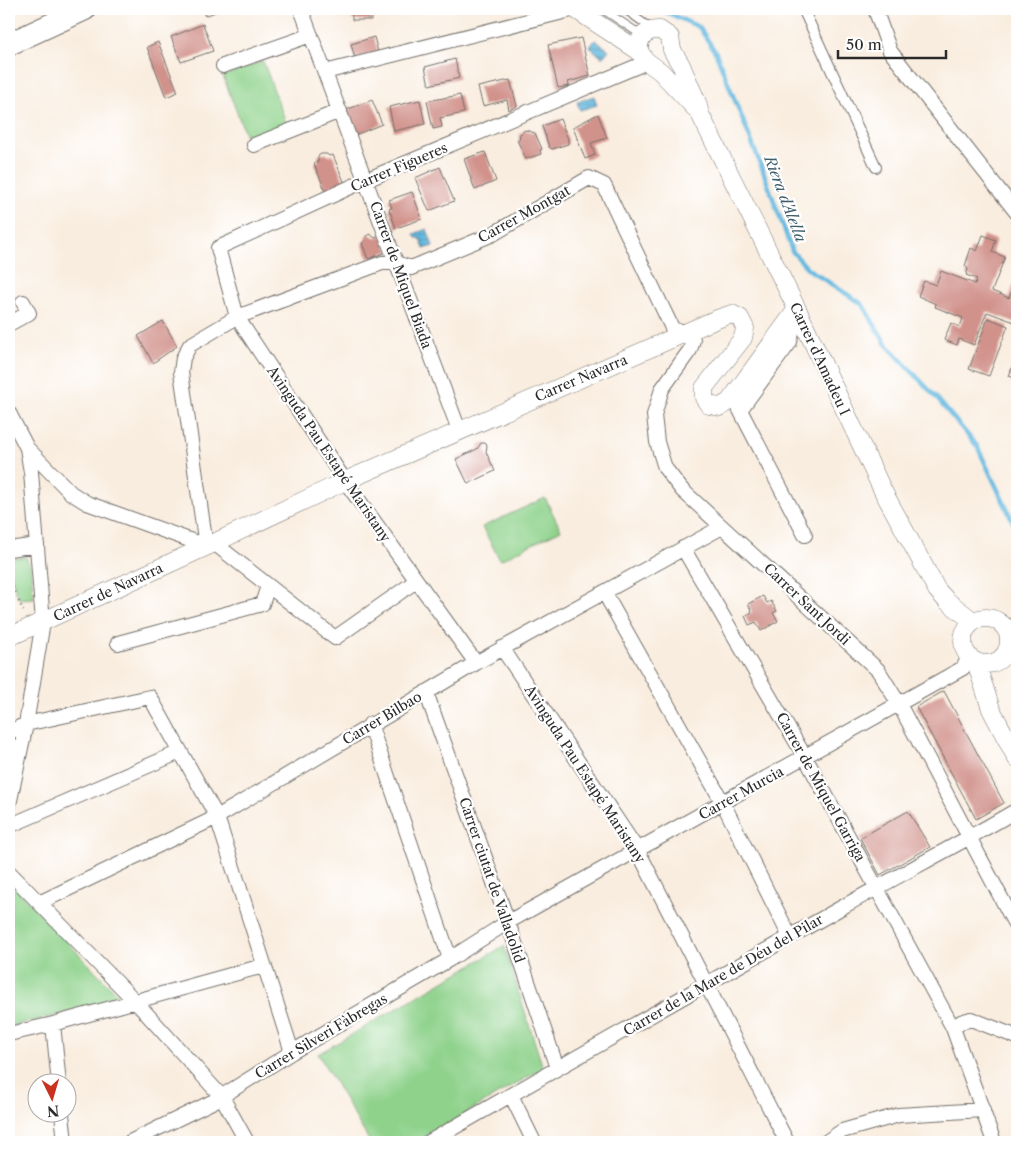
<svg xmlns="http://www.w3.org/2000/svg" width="1026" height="1151" font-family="'Libre Caslon Text',serif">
<defs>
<pattern id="water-rules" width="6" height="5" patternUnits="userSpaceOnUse" patternTransform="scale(1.25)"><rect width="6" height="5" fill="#64b9e0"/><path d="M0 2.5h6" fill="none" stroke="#5397b6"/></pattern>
</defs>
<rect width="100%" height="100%" fill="#fff"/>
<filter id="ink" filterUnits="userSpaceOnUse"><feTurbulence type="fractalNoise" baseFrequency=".02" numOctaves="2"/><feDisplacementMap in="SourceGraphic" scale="10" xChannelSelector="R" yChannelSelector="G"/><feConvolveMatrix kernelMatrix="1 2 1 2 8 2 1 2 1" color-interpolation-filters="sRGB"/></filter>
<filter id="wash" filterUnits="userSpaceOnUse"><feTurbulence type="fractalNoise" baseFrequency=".0096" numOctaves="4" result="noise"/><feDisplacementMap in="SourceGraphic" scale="20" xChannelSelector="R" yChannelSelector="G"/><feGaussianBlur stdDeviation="1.12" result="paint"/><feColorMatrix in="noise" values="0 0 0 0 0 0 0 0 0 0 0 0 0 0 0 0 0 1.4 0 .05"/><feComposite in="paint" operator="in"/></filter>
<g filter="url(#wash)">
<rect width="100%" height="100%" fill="#f9eddf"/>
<!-- green -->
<path fill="#8ed28b" stroke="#5c7e5b" d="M263,61L288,128L249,144L223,76Z
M545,498L561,530L500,560L482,527Z
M26,557L30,566L34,598L19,599C13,585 9,573 9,558Z
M9,881L122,999L9,1027Z
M504,946L543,1068L417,1142H370L318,1054Z"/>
<!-- water -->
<path fill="url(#water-rules)" stroke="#487286" d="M595,40L609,50L603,57H601V54H598L590,47Z
M594,96L597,105L580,110L577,102Z
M427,229L433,246L424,249L420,238H416L414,234Z"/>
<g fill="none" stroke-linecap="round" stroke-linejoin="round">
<!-- stream -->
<path stroke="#64b9e0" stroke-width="4.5" d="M659,9L699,27L716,53L762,168L792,251L808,269L862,304L886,344L933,394L977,446L1017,530"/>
</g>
<g id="blocks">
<!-- building -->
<path fill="#d1928b" d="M202,9H223L205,16Z
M352,9H399V10L371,11L372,20H352Z
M203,24L213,51L181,62L171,37Z
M374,37L378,52L355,59L351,44Z
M581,38L590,76L568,82L569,86L558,88L548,45Z
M158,42L178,92L166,97L147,47Z
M455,59L459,78L429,85L425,67Z
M510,80L517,106L509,110L507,100L483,106L478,87Z
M460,95L464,113L440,118L442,127L433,129L427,101Z
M372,100L382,124L355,135L346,110Z
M420,100L425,124L394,131L389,107Z
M598,114L607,138L591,143L595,155L585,159L573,127Z
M560,119L568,139V144L552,149L549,147L542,126Z
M525,130L535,133L542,149L540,150L541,154L526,159L517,140H519L520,134Z
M485,152L496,181L475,190L464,159Z
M321,154H327L329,156L333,155L345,184L326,192L314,164L318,162V156Z
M440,167L454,201L429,211L415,178Z
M412,192L422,219L396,228L389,209L392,208L389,200Z
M370,234L375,238L382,235L389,251L368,259L362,243L365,241L366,236Z
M983,235L996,240L992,252L1005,257L992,291L1009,298L1014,284L1017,285V323L987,312L974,345L959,339L957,345L944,340L951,323L960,327L963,318L935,307L936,304L918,296L924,281L936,285L941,271L975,284L977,279L966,275L968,269L965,266L971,248L977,251Z
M988,318L1008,326L989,376L969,369Z
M163,321L177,346L153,363L138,336Z
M1017,355V379L1009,376Z
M481,443H485L487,445L486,452L495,471L468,484L456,459L477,449Z
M763,596L767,603L771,601L777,611L773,613L778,621L761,631L756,622L749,625L745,616L752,612L748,604Z
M944,691L1004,803L976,819L916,707Z
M908,811L930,847L880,875L860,838Z"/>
</g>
</g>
<g filter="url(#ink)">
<use href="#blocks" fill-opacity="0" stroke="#736f6a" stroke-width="1"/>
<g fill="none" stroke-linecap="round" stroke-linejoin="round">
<defs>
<path id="service" d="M602,9L643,36
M624,9L651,28"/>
<path id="pedestrian" d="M803,9L876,167"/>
<path id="minor" d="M301,9L459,430
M875,9L890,51L1017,213
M223,66L311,35
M325,72L575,9
M254,145L340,111
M796,312L790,342L740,410L805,535
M9,324L29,313L23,302
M9,413L27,448L71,493L87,503L206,546L181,372L183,358L190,345L237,317L382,263H396L411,268L493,234L589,178L604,185L673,330L689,332L693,340L690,350L662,389L654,415L657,442L665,468L682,490L878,670L899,704L1017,928
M214,543L335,638L416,581
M683,548L805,757L953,1028L994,1142
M9,549L37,545
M604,592L723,803L790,937
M1003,624L1017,629
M118,643L262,604L268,586
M502,648L638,851L787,1142
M476,663L345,481L237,317L218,248L366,180L640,65L645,60
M426,692L508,922L557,1068
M370,724L450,959
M9,732L26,724L150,697L217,817L292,1052
M9,805L26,724L43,622L31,472L27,448
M9,826L180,752
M9,872L135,1001L222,1097L247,1142
M39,903L217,817L476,663L722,527
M53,1024L59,1084
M953,1028L961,1022L971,1019L1017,1037
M9,1034L53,1024L263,966
M511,1095L534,1142
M62,1114L65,1142
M130,1142L216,1100L292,1052L450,959L508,922L963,668L969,657
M429,1142C567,1062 707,984 846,905C903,873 961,843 1017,810
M826,1142L842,1131L899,1115L983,1110"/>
<path id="tertiary" d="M575,9L639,51L645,60L661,72L695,108
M639,51C638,37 646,29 660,30L670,37L672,50L681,65L697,102L700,114L797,309L883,491L937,590L947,601L973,621
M963 641a23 23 0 1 1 46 0a23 23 0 1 1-46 0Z
M9,637L214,543L345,481L717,319L732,314L740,318L745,328L743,338L704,388V398L709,405L720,407L729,402L797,309
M976,662L991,709L1017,759"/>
<path id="primary" d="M9,44L85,9"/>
</defs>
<!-- service casing -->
<use href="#service" stroke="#736f6a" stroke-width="9"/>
<!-- pedestrian casing -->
<use href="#pedestrian" stroke="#736f6a" stroke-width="12"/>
<!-- minor casing -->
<use href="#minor" stroke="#736f6a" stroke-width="16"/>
<!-- tertiary casing -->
<use href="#tertiary" stroke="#736f6a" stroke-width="19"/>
<!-- primary casing -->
<use href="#primary" stroke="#736f6a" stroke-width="24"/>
<!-- path -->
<path stroke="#736f6a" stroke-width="2.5" stroke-dasharray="1 4" stroke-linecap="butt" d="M9,578L24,613"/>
<!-- service -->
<use href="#service" stroke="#fff" stroke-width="7"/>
<!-- pedestrian -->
<use href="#pedestrian" stroke="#fff" stroke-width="10"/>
<!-- minor -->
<use href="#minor" stroke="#fff" stroke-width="14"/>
<!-- tertiary -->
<use href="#tertiary" stroke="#fff" stroke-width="18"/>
<!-- primary -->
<use href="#primary" stroke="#fff" stroke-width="22"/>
</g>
</g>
<g text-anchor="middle" stroke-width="4.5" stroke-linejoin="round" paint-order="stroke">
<!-- street labels -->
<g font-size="14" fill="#2b2b2b" stroke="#fff">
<text transform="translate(399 167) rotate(-23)" y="5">Carrer Figueres</text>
<text transform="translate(524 214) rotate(-29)" y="5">Carrer Montgat</text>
<text transform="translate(401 275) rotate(70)" y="5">Carrer de Miquel Biada</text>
<text transform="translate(820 359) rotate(65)" y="5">Carrer d'Amadeu I</text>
<text transform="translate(581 378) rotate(-23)" y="5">Carrer Navarra</text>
<text transform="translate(329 454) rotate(56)" y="5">Avinguda Pau Estapé Maristany</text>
<text transform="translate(108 592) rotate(-25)" y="5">Carrer de Navarra</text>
<text transform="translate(807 604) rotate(43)" y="5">Carrer Sant Jordi</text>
<text transform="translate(382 718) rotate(-31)" y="5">Carrer Bilbao</text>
<text transform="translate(585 774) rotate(57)" y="5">Avinguda Pau Estapé Maristany</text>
<text transform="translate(821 787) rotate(61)" y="5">Carrer de Miquel Garriga</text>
<text transform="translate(741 793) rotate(-29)" y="5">Carrer Murcia</text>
<text transform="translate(492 880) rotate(71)" y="5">Carrer ciutat de Valladolid</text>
<text transform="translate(723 975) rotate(-30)" y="5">Carrer de la Mare de Déu del Pilar</text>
<text transform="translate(321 1036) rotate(-31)" y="5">Carrer Silveri Fàbregas</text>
</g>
<!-- water labels -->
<g font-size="15" font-style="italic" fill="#3f5d6a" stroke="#fff">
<text transform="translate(785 199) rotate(69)" y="5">Riera d'Alella</text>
</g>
</g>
<!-- margin -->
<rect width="1026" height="1151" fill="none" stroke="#fff" stroke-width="30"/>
<!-- north arrow -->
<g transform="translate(52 1098) rotate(175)"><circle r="24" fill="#ffffff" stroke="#aaaaaa"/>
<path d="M0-4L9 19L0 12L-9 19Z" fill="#c8321e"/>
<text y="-8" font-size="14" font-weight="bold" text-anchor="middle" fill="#2b2b2b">N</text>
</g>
<!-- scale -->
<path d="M838 50v8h108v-8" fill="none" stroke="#2b2b2b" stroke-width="2.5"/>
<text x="846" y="50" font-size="15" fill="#2b2b2b" stroke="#ffffff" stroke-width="4" paint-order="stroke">50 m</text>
</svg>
